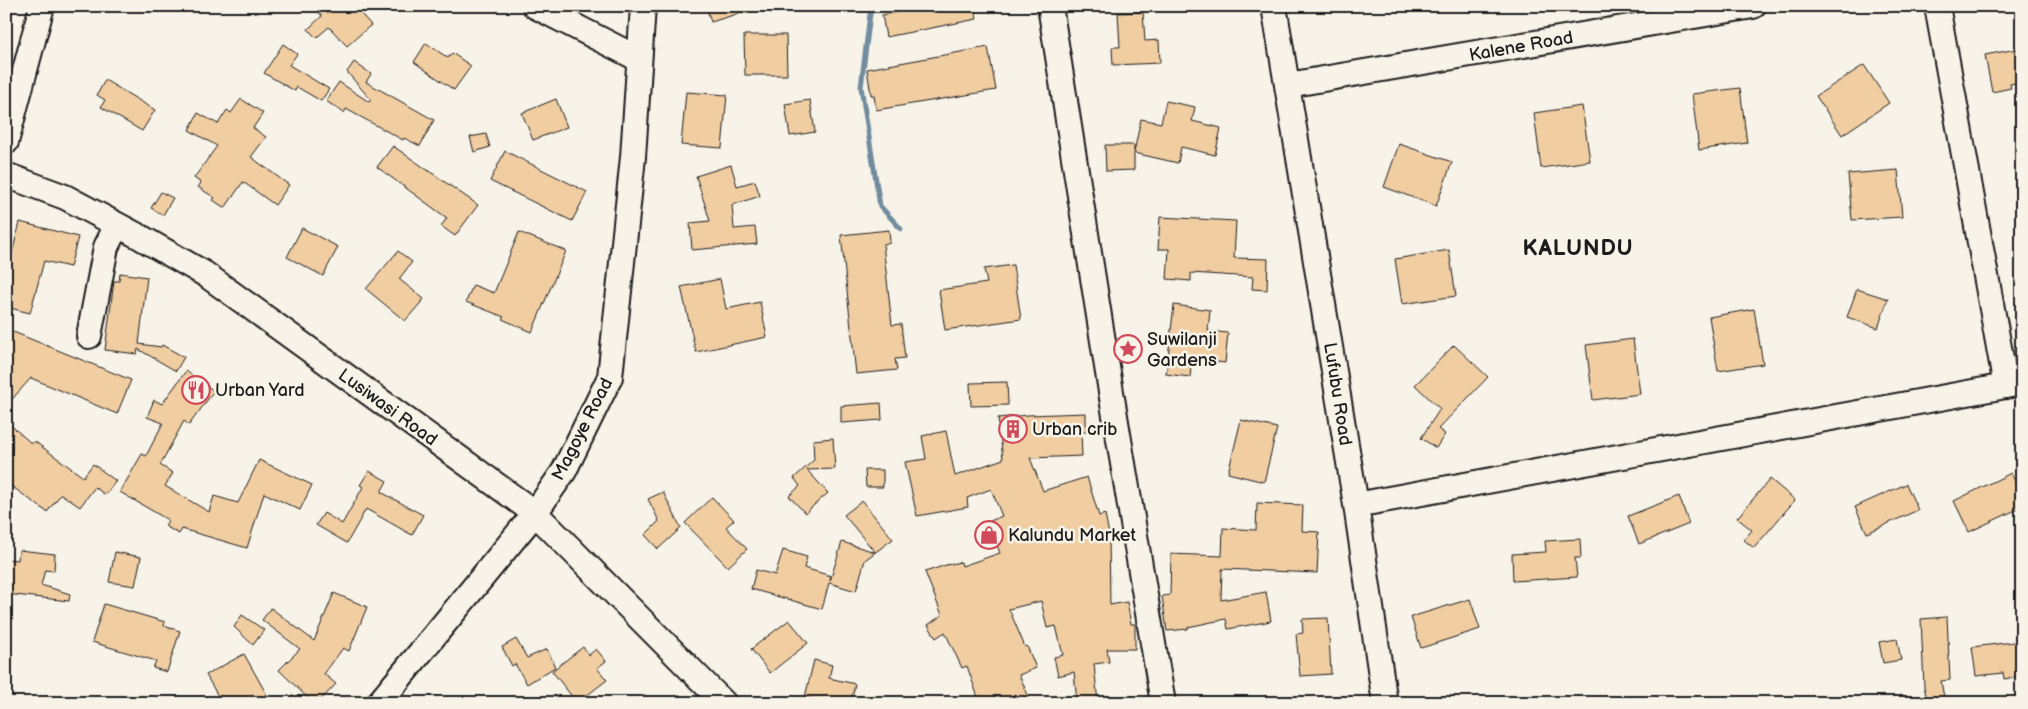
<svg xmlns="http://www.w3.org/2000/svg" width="2028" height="709" font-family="'Balsamiq Sans',sans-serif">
<rect width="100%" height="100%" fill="#f7f3e8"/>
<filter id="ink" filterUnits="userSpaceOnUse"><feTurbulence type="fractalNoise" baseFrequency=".02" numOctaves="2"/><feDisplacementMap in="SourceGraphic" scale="10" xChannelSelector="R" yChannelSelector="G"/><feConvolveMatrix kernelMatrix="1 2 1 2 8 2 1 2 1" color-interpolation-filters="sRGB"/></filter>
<g filter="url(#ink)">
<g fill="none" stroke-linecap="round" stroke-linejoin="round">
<!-- stream -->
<path stroke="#728c9f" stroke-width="5" d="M871,6L861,87L880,206L901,229"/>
</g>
<!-- building -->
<path fill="#f1cda2" stroke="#1c1c1c" d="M314,6H354L371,25L347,46L329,27L316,38L308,29L322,16Z
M706,6H750V10L711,22Z
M898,6H975L977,19L886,37L882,15L899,12Z
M1143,12L1145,41L1159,40L1160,63L1113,65L1112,47H1120L1118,13Z
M744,35H786L787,75H745Z
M426,43L448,58L452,53L471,66L454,90L414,62Z
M283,44L297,54L289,65L329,89L321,101L297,87L295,91L264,73Z
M988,47L996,90L876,110L874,95H871L867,69Z
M2022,48V82L2010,84L2011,88L1992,92L1985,55Z
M354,62L371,74L366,82L434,120L420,146L404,138L403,140L346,109L344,113L326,101L339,82L369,102L371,100L347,72Z
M1864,65L1889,103L1842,135L1816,96Z
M105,80L155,110L142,131L101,107L105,100L97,95Z
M1740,88L1747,143L1699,150L1692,94Z
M686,92L727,95L722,148L681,145Z
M241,99L263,113L253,128L266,137L251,157L289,185L275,205L243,182L225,208L213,200L215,198L198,187L201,183L194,178L217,146L189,130L198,113L218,124L227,110L231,113Z
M556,99L567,127L533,140L522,113Z
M810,100L815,132L790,136L785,104Z
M1166,101L1195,107L1192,121L1221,128L1215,155L1181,147L1178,163L1134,153V170L1106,171L1105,145H1134V152L1141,119L1161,123Z
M1582,106L1590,161L1541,168L1534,113Z
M486,134L490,147L474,152L470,137Z
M1399,144L1452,162L1436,206L1384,187Z
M393,146L478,205L455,236L441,226L447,218L377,167Z
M505,151L587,192L572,221L490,181Z
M731,165L737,186L755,181L760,196L732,205L734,229L755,227L757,244L692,250L690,223L710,221L696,176Z
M1898,170L1902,217L1852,220L1848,174Z
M161,192L173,198L163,215L151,208Z
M1160,217L1236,221L1234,258L1268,259L1267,290L1252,289L1253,277L1191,273V281L1167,279L1169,249H1158Z
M20,222L78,237L70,267L44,261L30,313L6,307V256L11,257Z
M302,228L338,247L323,276L287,257Z
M889,230L890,243L883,244L892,325L901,324L905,358L895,359L897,370L856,374L841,235Z
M519,232L566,251L532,332L502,319L504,317L466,302L473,285L494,293Z
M1449,250L1456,296L1402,304L1395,259Z
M398,251L412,262L399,279L424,299L405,321L366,289Z
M1013,265L1021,319L945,330L939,290L987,283L984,269Z
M120,273L147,277L139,344L161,347L162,345L184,357L176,371L138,349L137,354L105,350L114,281H119Z
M720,279L726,309L760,302L767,337L696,352L681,287Z
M1857,289L1888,299L1878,328L1847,317Z
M1174,305L1210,310L1208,331L1228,333L1225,363L1192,359L1190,377L1166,374Z
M1754,309L1763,364L1718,371L1709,317Z
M6,329L131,380L117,414L31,378L6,406Z
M1633,339L1640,394L1593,400L1586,345Z
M1454,345L1488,377L1438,429L1445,434L1436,448L1421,438L1440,409L1415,385Z
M186,371L214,391L189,425L184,421L160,465L173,473L165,486L209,512L214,496L238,503L259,460L312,485L300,510L264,493L247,548L182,529L179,534L165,526L168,520L120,492L142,454L146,456L163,423L147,417L154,400L162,404Z
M1007,382L1008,405L971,406L970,383Z
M881,403L882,420L841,423V406Z
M1086,413V432H1081L1082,456L1030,458L1043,491L1087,477L1099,516L1105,514L1109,534L1110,605L1127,602L1131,624H1135V649H1107L1109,662L1094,664L1098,703H1077L1074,672L1058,676L1054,657L1063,655L1056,626L1047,628L1041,601L1009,609L1025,647L1027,646L1036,668L1019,675L1029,697L1015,703H980L967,666L962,668L945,632L936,638L928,625L942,615L925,572L946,565L961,562L962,566L1000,553L988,522L1002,516L991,489L967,498L968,507L917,516L905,462L926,459L922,436L946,431L955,476L1003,459L998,418L1028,415Z
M1241,420L1277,428L1264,482L1228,473Z
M6,421L32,444L34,441L83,477L93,464L116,481L105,495L95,487L80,507L61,494L47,512L6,482Z
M833,438L835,469L807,470L828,493L805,513L789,496L800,486L794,478L814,460L813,440Z
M865,470H883V487H866Z
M369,471L387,481L381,492L423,515L412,535L366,509L347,543L316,525L324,513L342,524L363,487L360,485Z
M2011,473L2022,495V507L1969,532L1954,501Z
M1770,479L1795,500L1754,548L1744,540L1752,530L1737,518Z
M1906,484L1918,510L1867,533L1855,507Z
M663,492L681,528L658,549L645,535L659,521L648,499Z
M1679,496L1689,524L1639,544L1628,516Z
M712,497L734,520L726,527L747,549L728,567L685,523Z
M862,501L893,539L865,560L856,591L829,583L822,609L751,589L756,570L775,575L783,550L807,557L804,568L831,576L830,581L842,542L875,552L844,515Z
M1257,503L1303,505L1302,531L1319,532L1317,573L1222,569L1221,600L1266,592L1271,621L1228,629L1226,619L1188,627V629L1167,631L1162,596L1170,595L1171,554L1222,556L1223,528L1256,530Z
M1580,539L1581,558H1575L1577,577L1513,581L1512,554L1546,552L1545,541Z
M19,550L55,554L54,571L45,570L41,585L70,594L69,601L6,594V559L18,560Z
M115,552L141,557L135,586L109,582Z
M334,593L367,607L349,651L343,648L324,674L336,684L318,703H313L279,670L300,649L262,620L271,608L314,641Z
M1470,599L1480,629L1421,648L1411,617Z
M104,604L165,622L164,626L180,631L167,672L153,668L156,661L92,642Z
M242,615L264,630L253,645L234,627Z
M1947,617L1950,680L1941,681L1945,703H1928L1924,687L1921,619Z
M1328,618L1331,674L1300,676L1296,634L1303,633L1302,619Z
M789,620L808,643L770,673L751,649Z
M516,639L527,658L547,649L555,667L527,684L515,664L512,666L502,647Z
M1897,639L1901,660L1883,663L1879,642Z
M2022,641V676L2004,679L2003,673L1976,676L1972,647Z
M583,647L589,655L596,649L606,661L597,668L607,680L577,703L552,671Z
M244,654L267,695L253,703H222L206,675Z
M814,660L832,665L829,678L855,684L851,703H831L805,697Z"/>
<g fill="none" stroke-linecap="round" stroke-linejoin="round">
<defs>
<path id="minor" d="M535,6L639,59
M1050,6L1111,392L1163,703
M1274,6L1356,505L1385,703
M1937,6L2006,386
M1288,85L1753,6
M6,142L42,6
M6,175L65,197L142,238L205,274L535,513L724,703
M89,336L106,247L117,225
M1356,505L2022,383
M379,703L535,513L564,471L610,377L633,157L643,6"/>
</defs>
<!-- minor casing -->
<use href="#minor" stroke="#1c1c1c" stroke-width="28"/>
<!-- minor -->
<use href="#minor" stroke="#f7f3e8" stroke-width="24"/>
</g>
</g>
<!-- icons -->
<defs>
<symbol id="sight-ring" viewBox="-11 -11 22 22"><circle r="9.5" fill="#f7f3e8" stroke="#d1495b" stroke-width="1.5"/><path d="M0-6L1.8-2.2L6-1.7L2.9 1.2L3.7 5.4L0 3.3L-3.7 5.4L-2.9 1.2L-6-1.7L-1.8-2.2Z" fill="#d1495b"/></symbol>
<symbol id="restaurant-ring" viewBox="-11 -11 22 22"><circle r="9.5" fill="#f7f3e8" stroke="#d1495b" stroke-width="1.5"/><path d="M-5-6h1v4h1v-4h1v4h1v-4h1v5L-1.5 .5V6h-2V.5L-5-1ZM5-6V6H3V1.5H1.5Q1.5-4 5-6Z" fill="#d1495b"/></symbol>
<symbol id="building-ring" viewBox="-11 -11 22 22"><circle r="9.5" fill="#f7f3e8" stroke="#d1495b" stroke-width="1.5"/><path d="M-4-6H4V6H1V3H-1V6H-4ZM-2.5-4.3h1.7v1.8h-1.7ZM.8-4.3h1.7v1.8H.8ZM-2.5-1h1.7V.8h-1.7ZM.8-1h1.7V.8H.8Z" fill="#d1495b"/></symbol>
<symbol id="shop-ring" viewBox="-11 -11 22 22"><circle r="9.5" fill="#f7f3e8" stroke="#d1495b" stroke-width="1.5"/><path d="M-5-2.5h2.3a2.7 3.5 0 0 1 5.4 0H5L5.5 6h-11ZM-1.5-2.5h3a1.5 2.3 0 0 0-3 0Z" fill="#d1495b"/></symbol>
</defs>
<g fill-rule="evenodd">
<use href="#sight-ring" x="1112" y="333" width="32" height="32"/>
<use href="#restaurant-ring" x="180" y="374" width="32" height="32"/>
<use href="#building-ring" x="997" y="413" width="32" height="32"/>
<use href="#shop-ring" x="973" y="519" width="32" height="32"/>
</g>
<g text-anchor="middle" stroke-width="5" stroke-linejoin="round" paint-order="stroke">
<!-- street labels -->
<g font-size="18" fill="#1c1c1c" stroke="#f7f3e8">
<text transform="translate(1521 46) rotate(-10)" y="6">Kalene Road</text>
<text transform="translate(1338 394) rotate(81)" y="6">Lufubu Road</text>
<text transform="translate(388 407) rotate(36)" y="6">Lusiwasi Road</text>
<text transform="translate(582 429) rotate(-63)" y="6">Magoye Road</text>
</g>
<!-- poi labels -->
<g font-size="18" fill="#1c1c1c" stroke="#f7f3e8" text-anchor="start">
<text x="1147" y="345">Suwilanji<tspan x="1147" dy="21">Gardens</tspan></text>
<text x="215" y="396">Urban Yard</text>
<text x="1032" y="435">Urban crib</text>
<text x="1008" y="541">Kalundu Market</text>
</g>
<!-- district labels -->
<g font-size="22" font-weight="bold" letter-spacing="1" fill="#1c1c1c" stroke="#f7f3e8">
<text x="1578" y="255">KALUNDU</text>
</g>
</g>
<!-- margin -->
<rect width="2028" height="709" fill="none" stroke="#f7f3e8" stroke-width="25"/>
<rect x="12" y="12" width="2003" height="684" fill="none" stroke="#1c1c1c" stroke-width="2" filter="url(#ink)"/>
</svg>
